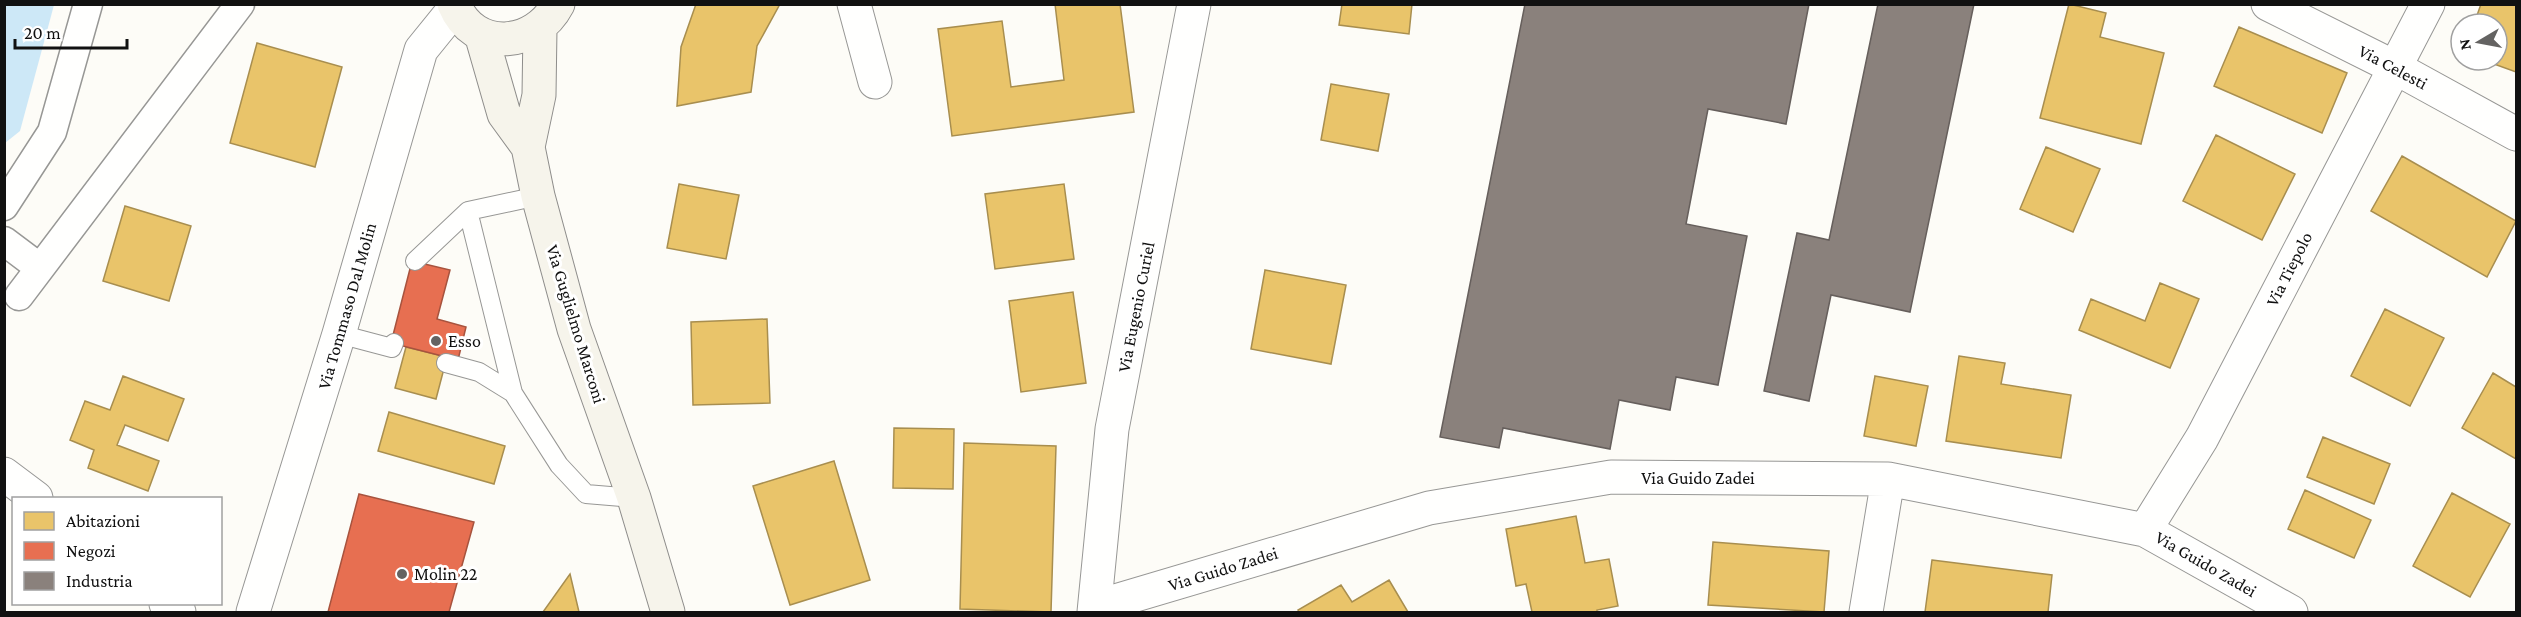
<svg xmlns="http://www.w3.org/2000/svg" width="2521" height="617" font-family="'Crimson Pro',serif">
<rect width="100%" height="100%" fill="#fdfcf7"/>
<!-- water -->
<path fill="#cde8f7" d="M5,4L54,5L20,131L5,143Z"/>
<!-- homes -->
<path fill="#e9c46a" stroke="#a88e4f" stroke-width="1.5" d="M696,4H780L757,46L751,92L677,106L681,47Z
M1055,4H1120L1134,112L952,136L938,29L1002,21L1011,87L1064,80Z
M1342,4H1412L1409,34L1339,25Z
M2069,4L2106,13L2100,37L2164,53L2141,144L2040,118Z
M2481,4H2516V72L2483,60H2497V24H2474Z
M2239,27L2347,73L2322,133L2214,86Z
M257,43L342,67L315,167L230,143Z
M1331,84L1389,94L1378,151L1321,140Z
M2216,135L2295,174L2262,240L2183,201Z
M2046,147L2100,169L2073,232L2020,209Z
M2402,156L2516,221L2487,277L2371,211Z
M679,184L739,195L726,259L667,248Z
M1064,184L1074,259L995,269L985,194Z
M125,206L191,226L169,301L103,281Z
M1265,270L1346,285L1331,364L1251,349Z
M2160,283L2199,299L2170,368L2079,330L2091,299L2145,321Z
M1073,292L1086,383L1021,392L1009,301Z
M2385,309L2444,338L2410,406L2351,376Z
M767,319L770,403L693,405L691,322Z
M406,347L447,357L436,399L395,388Z
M1959,356L2005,363L2001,384L2071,395L2061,458L1946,441Z
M2493,373L2516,387V459L2462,428Z
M123,376L184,399L168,441L125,425L117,445L159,461L148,491L88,468L94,450L70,440L85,401L110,410Z
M1875,376L1928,386L1916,446L1864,436Z
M389,412L505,446L494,484L378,451Z
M894,428L954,429L953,489L893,488Z
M2323,437L2390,464L2374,504L2307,477Z
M964,443L1056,446L1051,612L960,609Z
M834,461L870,580L790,605L753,486Z
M2305,490L2371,520L2354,558L2288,529Z
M2452,493L2510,524L2470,597L2413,566Z
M1576,516L1585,563L1609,559L1618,606L1597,610V612H1532L1526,584L1516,586L1506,529Z
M1713,542L1829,551L1824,612L1708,605Z
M1932,560L2052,575L2048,612H1925Z
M570,574L579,612H543Z
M1389,580L1408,612H1299L1298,610L1341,585L1352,602Z"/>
<!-- shops -->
<path fill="#e76f51" stroke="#a7533e" stroke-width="1.5" d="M412,261L450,270L437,319L466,327L458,360L391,343Z
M359,494L474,522L449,612H328Z"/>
<!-- industry -->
<path fill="#8a817c" stroke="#665f5c" stroke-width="1.5" d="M1525,4H1809L1786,124L1708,109L1686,224L1747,236L1718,385L1676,377L1670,410L1619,400L1610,449L1503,428L1499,448L1440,437Z
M1878,4H1974L1910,312L1831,295L1809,401L1764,391L1797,233L1829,240Z"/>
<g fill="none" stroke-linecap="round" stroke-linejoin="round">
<defs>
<path id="service" d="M468,211L513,393
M415,261L468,211L538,196
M339,334L392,348L394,343
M446,363L479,372L513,393L559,465L586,494L634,498"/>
<path id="pedestrian" d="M4,206L52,132L88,4
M4,241L40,268
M19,296L240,4"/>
<path id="minor" d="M854,4L875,82
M2268,4L2394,67L2516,134
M4,474L36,498
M2145,530L2202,438L2428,4
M166,604L179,612
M1095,607L1429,508L1611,477L1888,479L2145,530L2291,612
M253,612L339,334L421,50L455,8
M1094,612L1112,429L1194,4
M1866,612L1888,479"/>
<path id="secondary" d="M454,4C474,53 535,48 558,4
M540,29L539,95L528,147L538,196L574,329L634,498L668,612
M481,34L504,114L528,147"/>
</defs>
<!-- service casing -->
<use href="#service" stroke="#979795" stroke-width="20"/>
<!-- pedestrian casing -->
<use href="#pedestrian" stroke="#979795" stroke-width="31"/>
<!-- minor casing -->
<use href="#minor" stroke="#979795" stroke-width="35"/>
<!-- secondary casing -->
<use href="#secondary" stroke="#8e8d8b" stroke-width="35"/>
<!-- service -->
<use href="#service" stroke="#fffffe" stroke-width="18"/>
<!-- pedestrian -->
<use href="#pedestrian" stroke="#fffffe" stroke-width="28"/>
<!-- minor -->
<use href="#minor" stroke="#fffffe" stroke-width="33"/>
<!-- secondary -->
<use href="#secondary" stroke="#f6f4eb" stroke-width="33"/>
</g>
<!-- markers -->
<g fill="#646362" stroke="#fff" stroke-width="2">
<circle cx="436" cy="341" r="6"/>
<circle cx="402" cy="574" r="6"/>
</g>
<g text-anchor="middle" stroke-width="6" stroke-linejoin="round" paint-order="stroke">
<!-- street labels -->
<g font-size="18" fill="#111" stroke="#fff">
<text transform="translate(2393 67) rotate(28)" y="6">Via Celesti</text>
<text transform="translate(2289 269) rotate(-63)" y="6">Via Tiepolo</text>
<text transform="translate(347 306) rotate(-74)" y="6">Via Tommaso Dal Molin</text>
<text transform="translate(1136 307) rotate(-79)" y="6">Via Eugenio Curiel</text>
<text transform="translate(576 324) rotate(73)" y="6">Via Guglielmo Marconi</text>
<text x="1698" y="484">Via Guido Zadei</text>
<text transform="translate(2206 564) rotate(30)" y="6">Via Guido Zadei</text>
<text transform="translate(1223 569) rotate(-17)" y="6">Via Guido Zadei</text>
</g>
<!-- poi labels -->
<g font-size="18" fill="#111" stroke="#fff" text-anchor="start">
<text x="448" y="347">Esso</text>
<text x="414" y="580">Molin 22</text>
</g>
</g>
<!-- border -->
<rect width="2521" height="617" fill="none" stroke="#111111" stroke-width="12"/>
<!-- legend -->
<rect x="12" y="497" width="210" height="108" fill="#ffffff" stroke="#a0a0a0" stroke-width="1.5"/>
<rect x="24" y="512" width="30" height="18" fill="#e9c46a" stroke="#a0a0a0" stroke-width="1.5"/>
<text x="66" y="527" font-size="18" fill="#111111">Abitazioni</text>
<rect x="24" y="542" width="30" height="18" fill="#e76f51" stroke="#a0a0a0" stroke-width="1.5"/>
<text x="66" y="557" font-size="18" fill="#111111">Negozi</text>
<rect x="24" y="572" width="30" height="18" fill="#8a817c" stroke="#a0a0a0" stroke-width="1.5"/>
<text x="66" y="587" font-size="18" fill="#111111">Industria</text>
<!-- north arrow -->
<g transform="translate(2479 42) rotate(260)"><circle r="28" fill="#ffffff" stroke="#a0a0a0" stroke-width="1.5"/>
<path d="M0-4.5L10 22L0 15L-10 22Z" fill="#646362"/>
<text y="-9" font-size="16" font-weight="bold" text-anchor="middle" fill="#111111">N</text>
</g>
<!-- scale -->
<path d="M15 39v9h112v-9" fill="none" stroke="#111111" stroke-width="3"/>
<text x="24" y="39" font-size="18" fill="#111111" stroke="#ffffff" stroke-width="4.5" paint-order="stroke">20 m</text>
</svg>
